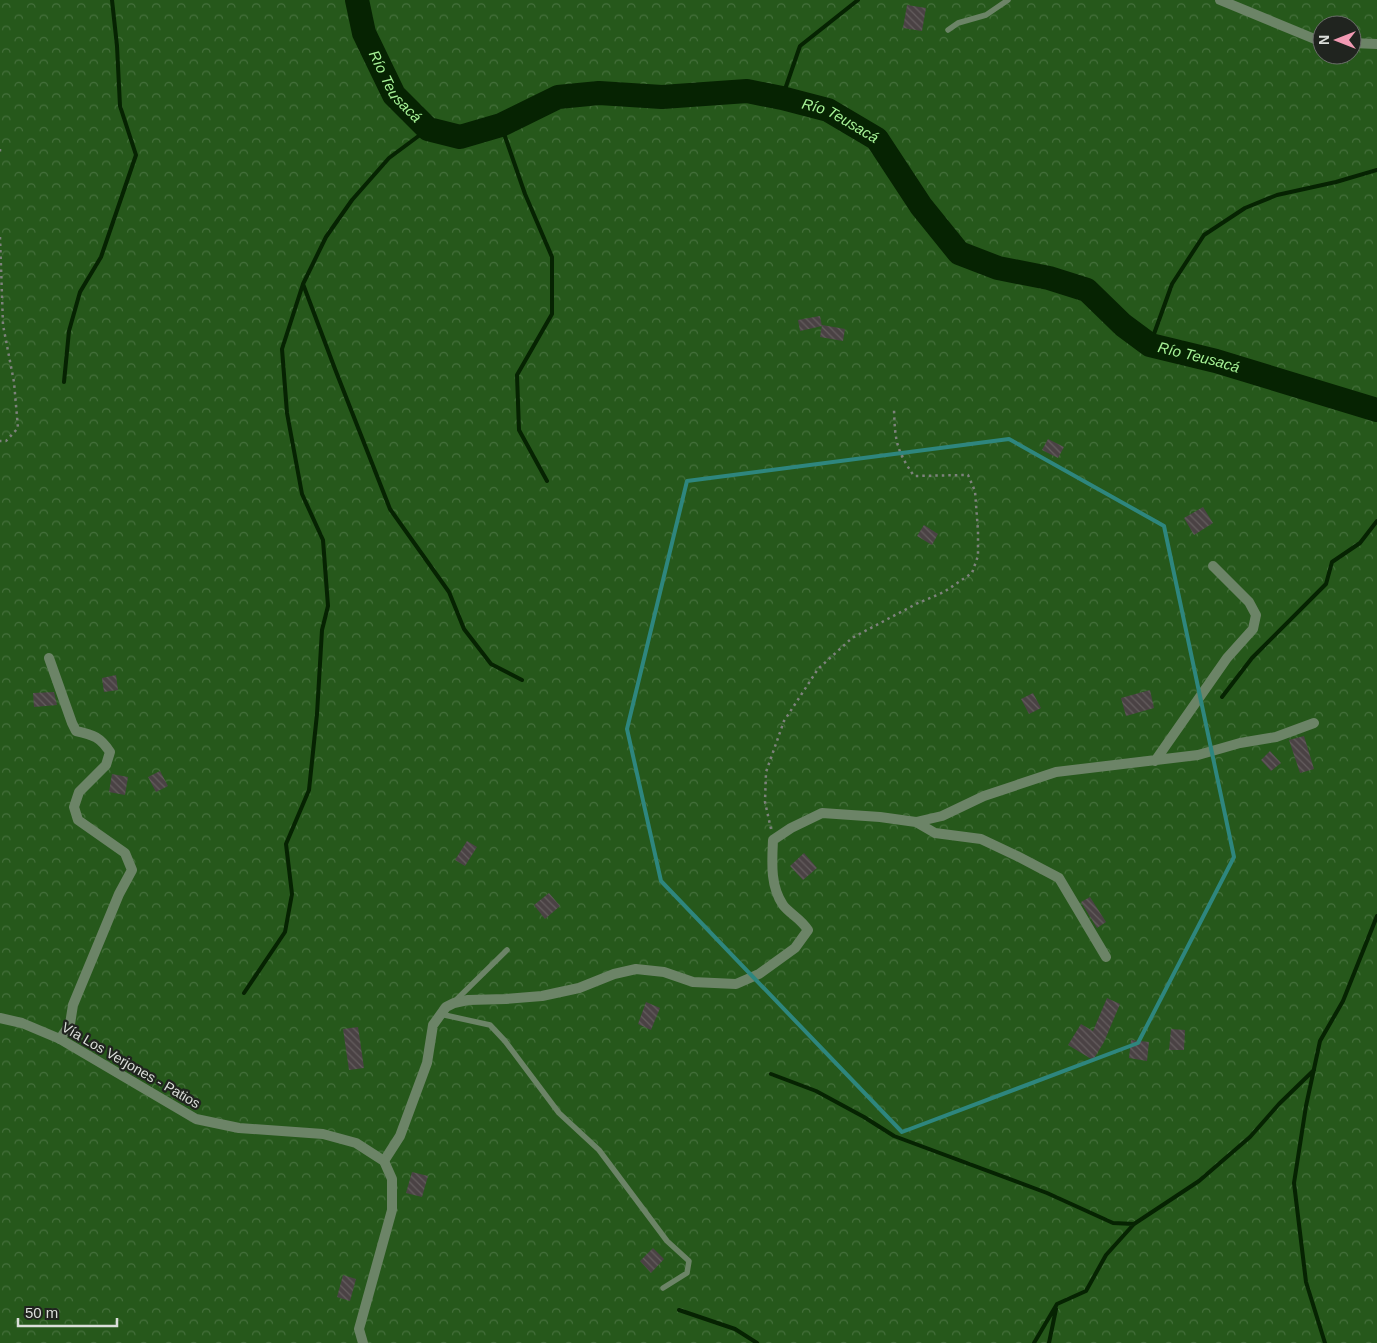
<svg xmlns="http://www.w3.org/2000/svg" width="1377" height="1343" font-family="Arial,sans-serif">
<defs>
<pattern id="park-crowns" width="20" height="18" patternUnits="userSpaceOnUse" patternTransform="scale(1.25)"><rect width="20" height="18" fill="#26581b"/><path d="M2 6a3 3 0 1 1 6 0M12 15a3 3 0 1 1 6 0" fill="none" stroke="#45703c"/></pattern>
<pattern id="building-back-hatch" width="6" height="6" patternUnits="userSpaceOnUse" patternTransform="scale(1.25)"><rect width="6" height="6" fill="#4a4244"/><path d="M-1 5l2 2M0 0l6 6M5-1l2 2" fill="none" stroke="#645d5e"/></pattern>
</defs>
<rect width="100%" height="100%" fill="#292e28"/>
<!-- park -->
<path fill="url(#park-crowns)" fill-rule="evenodd" d="M0,0H1377V1343H0ZM1322,25H1352V55H1322Z"/>
<g fill="none" stroke-linecap="round" stroke-linejoin="round">
<!-- stream -->
<path stroke="#062302" stroke-width="4" d="M782,98L800,46L858,0
M501,125L525,194L552,257V314L517,375L519,430L547,481
M303,284L335,369L390,509L449,592L464,629L491,664L522,680
M1150,345L1172,284L1204,235L1245,208L1277,195L1336,182L1377,170
M64,382L69,331L80,292L101,257L136,155L120,106L117,46L112,0
M1222,697L1252,658L1326,584L1332,562L1360,543L1377,521
M244,993L285,932L292,894L286,844L309,790L317,714L322,630L328,606L323,540L302,494L287,413L282,349L303,284L326,237L352,200L389,158L428,129
M771,1074L816,1091L864,1117L894,1136L1047,1193L1113,1223L1134,1224L1199,1181L1250,1137L1279,1104L1314,1070
M679,1310L735,1329L757,1343
M1034,1343L1057,1304L1086,1291L1106,1255L1134,1224
M1049,1343L1056,1309
M1325,1343L1306,1282L1294,1183L1306,1106L1320,1041L1343,1001L1377,916"/>
<!-- river -->
<path stroke="#062302" stroke-width="24" id="s1" d="M357,0L364,33L394,95L428,129L460,137L501,125L558,97L599,93L662,97L747,91L782,98L828,110L877,139L921,206L959,253L998,268L1049,278L1087,290L1123,325L1150,345L1216,361L1377,410"/>
</g>
<!-- building -->
<path fill="url(#building-back-hatch)" d="M907,5L926,8L922,31L903,28Z
M820,316L822,326L800,331L798,320Z
M822,325L845,329L843,341L820,337Z
M1048,439L1064,447L1058,458L1042,450Z
M1203,507L1213,523L1194,535L1184,518Z
M924,525L938,534L932,545L917,536Z
M116,675L118,690L104,692L102,678Z
M1150,690L1154,708L1126,716L1121,698Z
M54,692L57,705L34,707L33,693Z
M1033,693L1041,708L1029,714L1021,699Z
M1304,736L1314,769L1300,773L1289,740Z
M1270,751L1281,763L1271,771L1261,760Z
M160,771L168,786L156,792L148,777Z
M112,774L128,777L125,795L109,792Z
M467,841L477,847L465,866L455,860Z
M804,853L817,868L803,880L790,866Z
M549,893L560,906L545,919L534,905Z
M1090,897L1106,922L1097,928L1081,902Z
M1107,998L1120,1004L1104,1042L1093,1060L1068,1045L1081,1024L1093,1031Z
M646,1002L660,1008L651,1030L638,1024Z
M358,1027L364,1068L349,1070L343,1029Z
M1171,1029L1185,1030L1184,1050H1169Z
M1131,1040L1149,1042L1147,1061L1129,1058Z
M412,1172L428,1176L422,1197L406,1193Z
M653,1248L664,1259L651,1273L640,1261Z
M343,1275L356,1279L350,1301L337,1297Z"/>
<g fill="none" stroke-linecap="round" stroke-linejoin="round">
<!-- path -->
<path stroke="#7e827d" stroke-width="2.5" stroke-dasharray="2.5 4" stroke-linecap="butt" d="M0,149V153
M0,237L3,325L14,382L18,428L6,441H0
M771,829L765,802L766,772L784,721L818,669L852,638L916,604L944,592L972,573L978,556V531L975,491L968,475L914,476C896,450 895,440 894,409"/>
<!-- service -->
<path stroke="#6c8467" stroke-width="5.5" d="M948,30L958,23L986,15L1008,0
M455,1001L507,950
M440,1014L490,1025L505,1041L559,1113L599,1150L667,1241L689,1261L687,1273L663,1288"/>
<!-- minor -->
<path stroke="#6c8467" stroke-width="10" d="M1220,0L1322,42
M1352,43L1377,44
M49,658L72,723L76,731C94,735 100,737 110,752L106,765L79,792L74,807L78,820L125,853L132,870L119,894L73,1005L70,1024L60,1039
M1155,761L1227,658L1253,629L1256,615L1249,602L1213,566
M916,822L935,833L981,839L1017,856L1059,878L1106,957
M384,1161L400,1136L427,1063L433,1025L446,1007L454,1003L468,1000L506,999L542,996L579,988L614,974L636,969L664,972L693,982L736,984L759,974L795,948L808,930C800,918 790,914 783,905C770,886 772,862 773,840L791,828L822,813L880,817L916,822L942,816L984,796L1056,772L1198,755L1240,743L1276,737L1314,723"/>
<!-- tertiary -->
<path stroke="#6c8467" stroke-width="10" d="M0,1018L22,1023L60,1039L196,1119L239,1128L323,1134L356,1143L384,1161L392,1179V1210L359,1329L363,1343"/>
</g>
<!-- marked area -->
<path fill="none" stroke="#2e867e" stroke-width="4" stroke-linejoin="round" d="M1009,439L1164,526L1234,857L1138,1043L902,1132L661,881L627,729L687,481Z"/>
<g text-anchor="middle" stroke-width="4.5" stroke-linejoin="round" paint-order="stroke">
<!-- street labels -->
<g font-size="14" fill="#dbdeda" stroke="#20241f">
<text transform="translate(131 1065) rotate(30)" y="5">Vía Los Verjones - Patios</text>
</g>
<!-- water labels -->
<g font-size="15" font-style="italic" fill="#a7f397" stroke="#20241f">
<text dy="5" stroke="none"><textPath href="#s1" startOffset="96">Río Teusacá</textPath></text>
<text dy="5" stroke="none"><textPath href="#s1" startOffset="578">Río Teusacá</textPath></text>
<text dy="5" stroke="none"><textPath href="#s1" startOffset="1028">Río Teusacá</textPath></text>
</g>
</g>
<!-- north arrow -->
<g transform="translate(1337 40) rotate(270)"><circle r="24" fill="#20241f" stroke="#6b6e6a"/>
<path d="M0-4L9 19L0 12L-9 19Z" fill="#f19ab3"/>
<text y="-8" font-size="14" font-weight="bold" text-anchor="middle" fill="#dbdeda">N</text>
</g>
<!-- scale -->
<path d="M18 1318v8h99v-8" fill="none" stroke="#dbdeda" stroke-width="2.5"/>
<text x="25" y="1318" font-size="15" fill="#dbdeda" stroke="#20241f" stroke-width="4" paint-order="stroke">50 m</text>
</svg>
